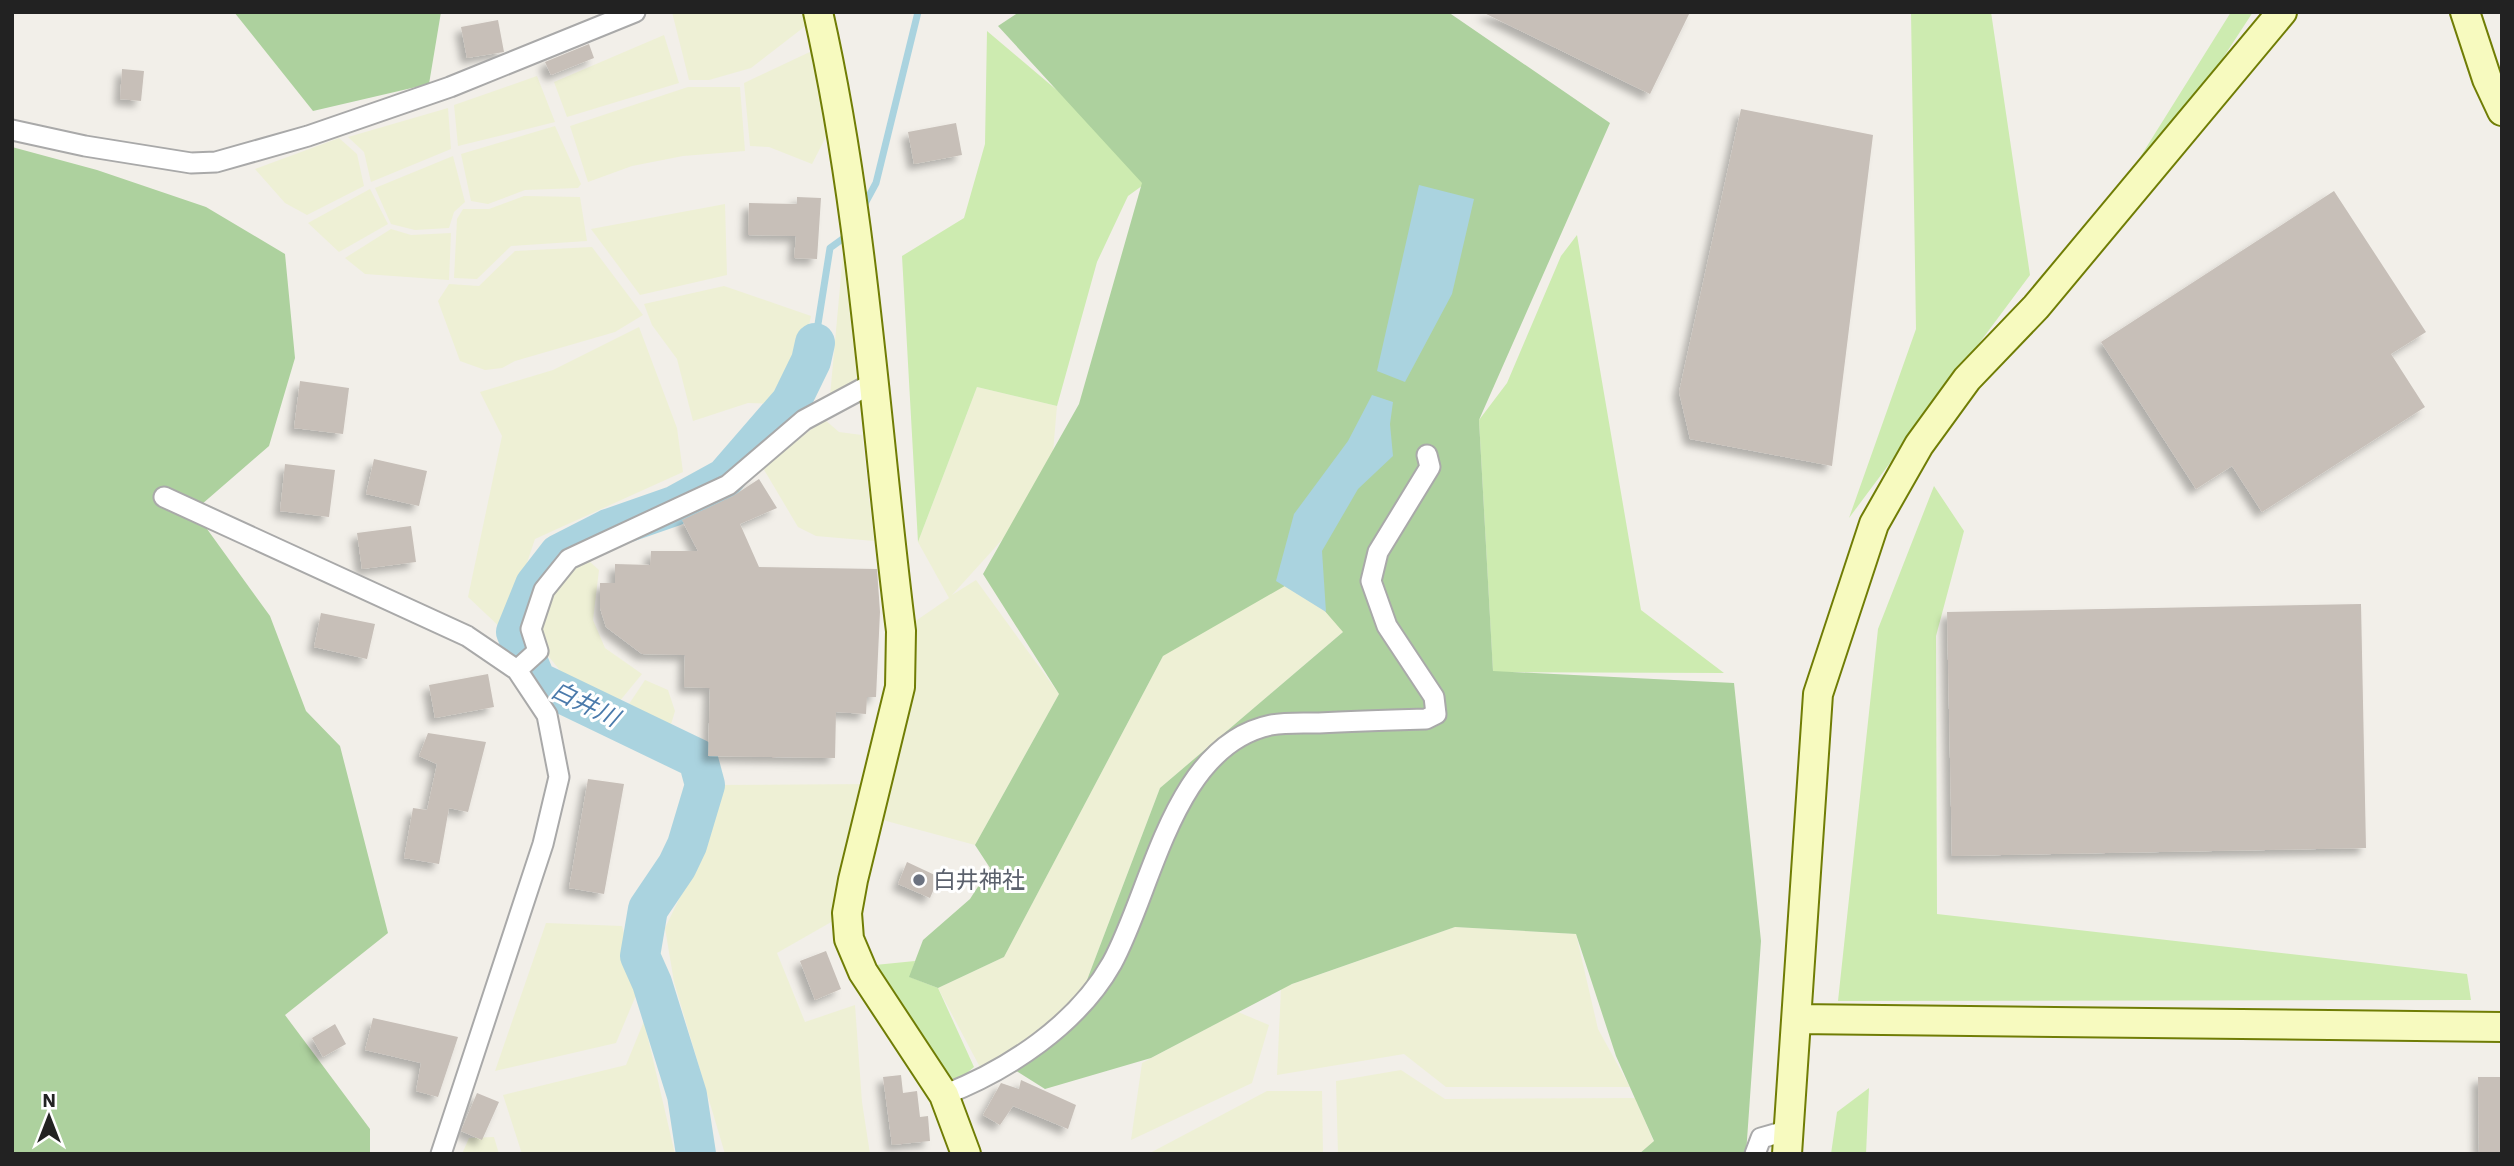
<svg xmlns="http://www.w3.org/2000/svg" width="2514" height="1166" font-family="'IBM Plex Sans','Noto Sans JP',sans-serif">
<defs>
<filter id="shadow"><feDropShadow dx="-6" dy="6" stdDeviation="3.5" flood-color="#0004"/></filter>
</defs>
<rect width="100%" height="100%" fill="#f2efe9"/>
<!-- farmland -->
<path fill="#eef0d5" d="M672,12H806L808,24L751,68L709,80H689Z
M664,35L679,83L567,117L554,82Z
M814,50L831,127L812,164L769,147L750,146L744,83Z
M537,76L555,122L458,146L454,105Z
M688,87H740L745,151L683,156L632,166L588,182L570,126Z
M448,108L451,149L371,182L364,152L348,137Z
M555,126L581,184L578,188L525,190L488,204L471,201L461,154Z
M339,138L357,154L364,186L307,215L285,203L255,169Z
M453,156L465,202L454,212L449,228L415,230L391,224L375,188Z
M370,189L388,224L339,252L308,223Z
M524,196L580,197L587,241L511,246L477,279L454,278L457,219L463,209H489Z
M725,204L727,275L640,295L591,229Z
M391,229L411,235L451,233L449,280L365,274L345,258Z
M592,247L643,315L615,332L515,361L502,368L485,370L460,361L438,301L449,284L479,286L515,251Z
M843,254L855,255L863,384L830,396Z
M724,286L811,316L801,362L778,404L748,403L693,421L677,359L652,325L644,304Z
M639,327L677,428L683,472L535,539L504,631L468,597L502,436L480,392L553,370Z
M977,387L1057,406L1050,487L952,595L976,580L1059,694L975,845L879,819L901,631L949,598L918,542Z
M824,419L839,432L862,435L874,541L816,536L798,527L763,468Z
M581,554L599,570L593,620L605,648L642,674L614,708L562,673L541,647L533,622Z
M1280,565L1344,631L1160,788L1087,980L1048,1035L982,1071L938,988L1004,957L1163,656Z
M645,680L668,690L675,711L669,731L623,713Z
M875,784L847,913L777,953L805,1022L855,1005L862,1102L870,1154H725L674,982L665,928L702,852L705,785Z
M546,923L622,926L639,988L616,1043L495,1071Z
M1455,927L1576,934L1598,1029L1630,1087H1446L1404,1054L1277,1075L1281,988Z
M1238,1012L1269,1025L1252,1083L1131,1140L1142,1063Z
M644,1021L675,1154H522L503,1095L626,1065Z
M1401,1070L1445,1099L1635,1098L1654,1142L1639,1154H1338L1336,1081Z
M1267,1091H1322L1323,1154H1148Z
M494,1137L499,1154H462L469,1138Z"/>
<!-- grass -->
<path fill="#cdebb0" d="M1911,12H1991L2030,275L1849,518L1916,329Z
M2231,12H2253L2155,162L2139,159Z
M987,31L1157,175L1128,196L1097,262L1057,406L977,387L918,542L902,256L964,218L985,144Z
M1577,235L1641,610L1724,673L1493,672L1479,420L1507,383L1561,256Z
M1934,486L1964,531L1936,636L1937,914L2467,974L2471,1000L1838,1001L1878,629Z
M915,961L910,977L938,988L974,1067L952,1086L875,965Z
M1869,1088L1866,1154H1831L1837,1112Z"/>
<!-- forest -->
<path fill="#add19e" d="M234,12H441L429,84L313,111Z
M1019,12H1448L1610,123L1479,420L1493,671L1734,683L1761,941L1746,1154H1639L1654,1141L1616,1056L1576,934L1455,927L1292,984L1151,1058L1045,1089L1010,1067L1053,1032L1087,980L1160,788L1343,632L1297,579L1163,656L1004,957L938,988L909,977L923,940L970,899L990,868L975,845L1059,694L983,574L1079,404L1142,183L998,26Z
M12,147L97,170L206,207L285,254L295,358L269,446L194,511L270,616L306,711L340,746L388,933L285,1015L370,1129V1154H12Z"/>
<!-- water -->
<path fill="#aad3df" d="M1419,185L1474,199L1452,294L1405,382L1377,371Z
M1372,395L1393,402L1390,424L1393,456L1358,489L1322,551L1326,612L1276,581L1294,514L1348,441Z"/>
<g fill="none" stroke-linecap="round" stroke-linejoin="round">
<!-- stream -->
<path stroke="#aad3df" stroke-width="7" d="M862,209L876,183L918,12
M815,343L830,248L848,235"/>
<!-- river -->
<path stroke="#aad3df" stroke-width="40" d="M696,1154L687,1095L652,983L640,956L648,909L677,866L687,845L705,785L698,759L536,681L516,632L535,585L559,554L608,529L674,506L725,478L791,402L811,361L815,343"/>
</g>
<!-- building -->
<path fill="#c7bfb8" filter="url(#shadow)" d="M1482,12H1690L1650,94Z
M498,20L504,52L467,58L461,27Z
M589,44L594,58L551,75L545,62Z
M122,69L144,71L141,101L120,99Z
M1741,109L1873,135L1832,466L1690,439L1679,392Z
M956,123L962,155L914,164L908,132Z
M2334,191L2426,332L2391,354L2425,407L2262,512L2232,466L2196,489L2101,342Z
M797,197L821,198L817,259L794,258L796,236L748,235L749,203L797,204Z
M300,381L349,388L343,434L294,428Z
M374,459L427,471L419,506L366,494Z
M285,464L335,470L329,517L280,511Z
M759,479L777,508L740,524L759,567L877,569L880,612L876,697H867L866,714L836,712L835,758L708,756L710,688L684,687L685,655L642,654L606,627L600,608V583H615V564L650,565L651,551H698L682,520L733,496Z
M411,526L416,562L362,569L357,533Z
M2361,604L2366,848L1952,856L1947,612Z
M321,613L375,624L367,659L314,647Z
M488,674L494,707L435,718L429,685Z
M428,733L486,742L468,812L449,808L439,864L404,858L413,808L427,810L437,764L419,756Z
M588,779L624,784L604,894L569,888Z
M907,862L939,877L930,898L898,884Z
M826,951L841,989L815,1000L800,961Z
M373,1018L458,1037L438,1097L416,1091L421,1063L365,1050Z
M335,1024L346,1044L323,1057L312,1038Z
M901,1075L903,1093L917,1091L920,1117L928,1116L930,1141L892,1145L883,1077Z
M2478,1077H2502V1154H2479Z
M1021,1080L1076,1105L1068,1129L1013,1106L1000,1125L983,1115L1001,1083L1019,1089Z
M477,1093L499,1102L482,1140L461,1131Z"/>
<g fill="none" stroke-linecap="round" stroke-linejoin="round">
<defs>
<path id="street" d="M12,130L85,146L191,163L216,162L308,136L450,87L635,12
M164,497L467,636L517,670L547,715L559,777L543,844L441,1154
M517,670L538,651L531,629L544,590L569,559L728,485L804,420L873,383
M944,1095C1008,1070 1077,1025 1112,963C1153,888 1173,745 1271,725C1286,722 1304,723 1319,723C1355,721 1390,720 1426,719L1436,714L1434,697L1387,626L1371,581L1378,552L1430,467L1427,455
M1755,1154L1761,1138L1789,1130"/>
<path id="secondary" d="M818,12C864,215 875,424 901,631L900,687L853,880L847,913L849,939L863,972L944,1095L966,1154
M2465,12L2487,79L2502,111
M1797,1019L2502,1027
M1787,1154L1818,694L1874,524L1919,445L1967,379L2036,307L2282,12"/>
</defs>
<!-- street casing -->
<use href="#street" stroke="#a9a9a9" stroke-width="23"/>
<!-- secondary casing -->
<use href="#secondary" stroke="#707d05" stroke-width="32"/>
<!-- street -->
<use href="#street" stroke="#fff" stroke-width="19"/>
<!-- secondary -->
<use href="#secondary" stroke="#f7fabf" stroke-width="28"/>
</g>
<!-- markers -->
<circle fill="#6b7280" stroke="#fff" stroke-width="2.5" cx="919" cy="880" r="7"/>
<g text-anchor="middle" stroke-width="6" stroke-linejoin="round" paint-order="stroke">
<!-- worship labels -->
<g font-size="23" fill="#5b616d" stroke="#fff" text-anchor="start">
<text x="933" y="888">白井神社</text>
</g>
<!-- water labels -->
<g font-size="24" font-style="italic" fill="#4a7aab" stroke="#fff">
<text transform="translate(585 704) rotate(26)" y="8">白井川</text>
</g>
</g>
<!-- border -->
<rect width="2514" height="1166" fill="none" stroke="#222222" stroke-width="28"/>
<!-- north arrow -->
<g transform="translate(49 1117)" stroke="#ffffff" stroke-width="5" paint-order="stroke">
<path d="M0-5L12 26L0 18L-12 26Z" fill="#222222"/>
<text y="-10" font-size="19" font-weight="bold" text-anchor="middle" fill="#222222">N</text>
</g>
</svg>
